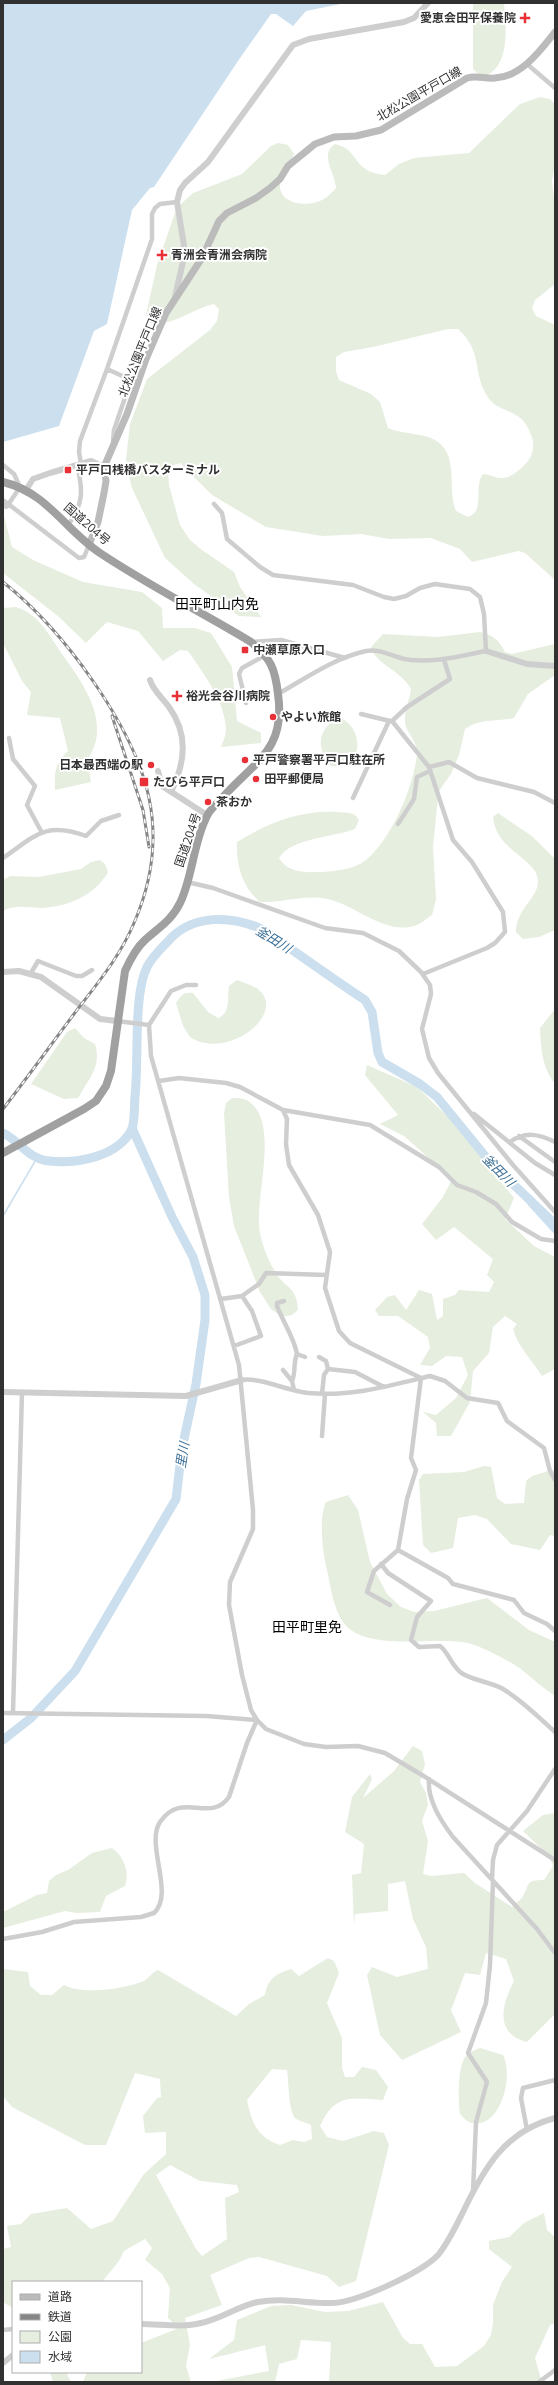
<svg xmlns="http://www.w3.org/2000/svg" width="558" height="2385" font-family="'Open Sans','Noto Sans JP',sans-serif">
<rect width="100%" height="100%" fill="#fff"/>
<!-- green -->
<path fill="#e6eedf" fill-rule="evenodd" d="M473,3H504C506,27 511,69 482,77L473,69Z
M540,97L550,99L555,104V164L552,181L555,207V284L535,300L532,308L536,316L555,325V580L525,553L519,551L472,562L460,549L431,538L389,539L361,534L323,536L266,527L212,495L180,463L174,465L168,470L169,485L180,525L190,540L202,550L234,572L240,587L261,617L239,616L194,584L165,558L132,488L128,472L126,459L130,424L147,379L210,330L217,321L219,309L214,304C194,308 170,328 149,323L146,315L157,265L175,213L181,204L193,193L242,174L271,146L278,143L288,145L294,154C290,164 280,175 280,185C279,205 309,207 322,200C328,197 332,192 336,188C335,173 319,154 335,144C360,149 351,172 385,175L399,164L414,158L469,153L520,104ZM448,329H458C483,352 472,369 486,394C497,416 521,405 531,435C534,442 534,449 531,456C527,465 511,479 501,478C494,478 490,474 483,474C473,487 486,511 468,517L456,511C447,491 459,457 438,442C424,432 403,435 388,428L380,402L371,394L339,380L336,371V357L344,352L373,347Z
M3,512L12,547L33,560L83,582L142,592L162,608L163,628H195L211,633L232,667L237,721L261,733V743L221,747C223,742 226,735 226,729C225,701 203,673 188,651L180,650L163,661L138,631L107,622L86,643L59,617L3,573Z
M16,607C39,614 49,635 62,654C83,683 113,724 87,760L91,782L55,790C54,773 55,763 68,751L60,718L27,715L31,692L22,681L3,643V608Z
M480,632C493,635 499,640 505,652L512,654L555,644V675L528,694L514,718C497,722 480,718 465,729L459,755L451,774L439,791L437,807L433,847L436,899L432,915C427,918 422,923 417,925C386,937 355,904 327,899C305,894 282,903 260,902C242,887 236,865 237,842C268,823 300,810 337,812C346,813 354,811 359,820L355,829C334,837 291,838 279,858C286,871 303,873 316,872C331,872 354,870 366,860C392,838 413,788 417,755C418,744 410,736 406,727C402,715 410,700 411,689C401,670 376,665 371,647L383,634L438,637Z
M338,717C364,725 366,770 331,766C316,748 317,730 338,717Z
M498,813L533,837L555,859V930L539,937L523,939L516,932C516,908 539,898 538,880C536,858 496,851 493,817Z
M100,860L105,864L108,872C95,895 69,906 43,908C28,908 17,904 3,911V880L10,876L39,877L81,869L91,862Z
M237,980C245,983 256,986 262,993C282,1019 224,1060 190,1037L183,1026L176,1003C181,995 184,992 193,993L208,1012L218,1018C231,1013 227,998 229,986Z
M555,1009V1084C542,1067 541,1049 540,1028Z
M75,1028L84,1038L95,1044C102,1067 89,1078 78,1098L64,1099L31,1084L67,1032Z
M367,1065L417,1087L447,1116L514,1198L505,1219L534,1246L555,1257V1369L542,1376C532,1360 518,1347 513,1329L517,1324L505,1316L493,1327L489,1353L473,1371L470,1402L451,1436H437L436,1423L423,1412L436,1415L456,1398L468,1375L462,1357L446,1356L432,1366L420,1365L430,1348L428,1337L398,1316H379L375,1310L387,1297L395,1295L406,1310L419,1290L432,1294L437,1320L443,1316V1299L455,1295L459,1290L489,1292L494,1282L487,1275L493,1259L454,1227L436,1240L422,1224L443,1197L452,1179L404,1136L380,1124L398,1115L365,1075Z
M232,1098C239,1098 246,1098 252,1104C277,1127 257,1192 259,1223C259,1238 267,1258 274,1270C284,1289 297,1285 298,1310L292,1315L282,1317L271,1309L260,1292L234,1226L229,1197L224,1113L226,1103Z
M484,1466L491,1467L497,1498L505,1504L524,1503L526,1481L532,1476L555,1469V1536L550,1535L540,1550L511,1544L487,1519L475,1515L458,1518L453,1548L431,1553L423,1545L419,1480L423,1474L464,1472Z
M348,1495L358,1510L370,1562L387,1594L401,1607L414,1612L434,1611L487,1598L529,1630L555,1642V1696C543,1688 533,1679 522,1670C512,1662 481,1646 468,1643C436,1636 364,1653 343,1622C334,1609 331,1590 328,1574C323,1556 318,1519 326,1502Z
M413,1746L422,1751L425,1764L420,1782L426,1793L428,1805L422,1821L428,1841L423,1874L431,1876L464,1873L475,1883L512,1907C515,1904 519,1901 522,1898C530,1884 525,1880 544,1880L553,1866L549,1856L523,1831L543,1815L555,1813V2014L527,2042C494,2034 502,2004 514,1981L506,1959L486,1953L480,1975L465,1973L451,2010L461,2032L402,2060L380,2035L367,1975L372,1967L397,1977L428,1969L426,1947L413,1919L405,1881L388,1884V1911L355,1914L354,1925L352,1875L361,1873L364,1844L345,1832L352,1797L370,1774L372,1779L363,1798L394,1771Z
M112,1848C124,1856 130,1873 125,1886L106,1896L100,1912L77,1913L65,1911L3,1928V1912L37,1895L47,1893L49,1881L56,1875L68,1870L92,1853Z
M328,1958L334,1961L339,1973L327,2003L342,2038V2068L345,2077H354L362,2067L376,2070L388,2087L383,2100C351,2098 335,2093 320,2126L327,2137L343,2141L374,2131L384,2133L389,2145L356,2281L339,2287L327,2276L259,2257L249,2258L210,2275L222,2305L185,2318L190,2345L186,2366L191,2382H83L87,2372H141V2343L179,2328L168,2318L170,2288L162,2274L145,2260L152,2248L145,2239L124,2251L119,2261L102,2282H13V2308L3,2302V2249L11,2247L7,2226L21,2224L31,2214L67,2208L91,2229L113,2221L144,2174L166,2154V2132L145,2133L143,2116L157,2098L161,2097L160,2079L135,2073L106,2145H85L12,2107L3,2096V1969L28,1972L30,1986L41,1995H52L64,1985C81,1995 126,1989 144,1981C149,1978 152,1972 158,1970L236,2016L249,2004L265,1995C268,1978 276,1974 291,1969L299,1976ZM272,2069L287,2070C289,2082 288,2112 296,2119C300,2121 307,2123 311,2125L312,2139L304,2142L293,2140L280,2145C257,2137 252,2123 247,2100ZM170,2165L200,2181L237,2185L239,2192L225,2198L227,2239L202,2256L196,2249L156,2175Z
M480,2048L503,2055C514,2075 501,2129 472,2123C467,2122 463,2117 460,2114C458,2100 458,2074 463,2061C466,2053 473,2051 480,2048Z
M544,2213L547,2230L555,2237V2323L550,2325L535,2358L542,2382H329L331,2342L301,2340L297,2359L279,2364L275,2382H211L269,2371L265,2345L209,2359L234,2340L237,2320L271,2306L291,2305L325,2312L348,2311L383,2302L403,2338L410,2344H422L435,2367L457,2366L484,2346L491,2335L493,2322V2305L502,2282L512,2267L489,2249V2241L509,2237L524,2223Z
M50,2372H66L71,2382H53Z"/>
<!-- water -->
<path fill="#cbdfee" d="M3,3H346L306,11L293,26L276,14H271L238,61L154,187L150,188L132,210L107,324L94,331L59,426L3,442Z
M527,1204L537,1205L555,1220V1235Z"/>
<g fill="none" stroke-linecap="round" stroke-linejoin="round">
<!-- stream -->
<path stroke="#cbdfee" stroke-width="1.5" d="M3,1216L37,1158"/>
<!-- river -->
<path stroke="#cbdfee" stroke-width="9" d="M3,1133C20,1141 28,1159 49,1161C77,1164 118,1157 132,1129C135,1121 134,1106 135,1096C139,1062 133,995 147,967C153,955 163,947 172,937C195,915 229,916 257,927C268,931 278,941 288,947C314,965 339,983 365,1000L372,1012L378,1053L382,1062L420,1084L437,1097L490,1162L555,1224
M3,1740L31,1718L75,1671L176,1499L182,1448L196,1384L205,1320V1295L193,1257L172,1217L132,1128"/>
<!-- minor -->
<path stroke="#cecece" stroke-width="4.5" d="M527,64L555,88
M113,441L114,430L131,380L107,369L152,239V214L155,208L160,204L177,202
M81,464L79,452L80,441L107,369
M3,465L14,474L20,487L8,505L6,507L3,505
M3,500L79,558L84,557L89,545
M214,504L222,513L227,539L260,567L273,575L353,585L384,597L394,599L406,596L420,588L435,584L470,589L480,597L484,614L486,651C459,656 440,662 411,660C396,659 382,648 366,651C334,658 306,678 278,694
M68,525C84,504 83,489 77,465
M252,642L281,640L345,658
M246,703L239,674L242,668L266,655
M361,714L390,721
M392,721L429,767L453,840L472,862L503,912L505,932L495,943L487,948L423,974
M392,721L407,707L450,679L444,660
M9,738L13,759L35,786L27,805L41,831
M429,767L449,762L477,778L534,792L555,803
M353,798L389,721
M398,824L414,799L417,777L430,771
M3,858C35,836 45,821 86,836L101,821L119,815
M187,882L213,888L325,928L363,933L399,951L421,972L430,985L431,994L422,1029L429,1058L438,1073L513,1165L555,1212
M31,973L38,961L76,976H82L92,970
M117,1021L149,1025L151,1056L239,1365L253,1510V1529L230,1582L229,1605L242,1675L251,1710L257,1720L266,1729L304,1744L326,1747L358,1746L385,1753L422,1775L555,1860
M149,1025L171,991L186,985H196
M159,1081L179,1078L226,1083L240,1087L283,1110L370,1125L439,1167L457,1185L476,1192L496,1204L512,1222L541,1239L555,1241
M283,1110L287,1119L286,1144L289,1165L318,1215L330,1252L325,1288L339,1331L350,1343L421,1378
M474,1114L535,1163L555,1175
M519,1136L555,1162
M510,1142C525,1131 539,1134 555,1142
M242,1296L259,1284L266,1273L326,1275
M221,1299L242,1296L252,1311L261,1336L234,1346
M284,1301L277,1303V1306C283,1322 294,1337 297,1354
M319,1357L326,1361L328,1369
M283,1370L292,1381L294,1390
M242,1380C259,1377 288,1391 308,1393C351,1397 389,1386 430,1376L445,1381L467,1398L498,1403L507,1421L544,1448L550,1471L555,1480
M292,1381C296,1372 293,1363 297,1354L305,1357
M322,1394L324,1375L328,1369L355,1372L384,1387
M322,1436L325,1394
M398,1550L448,1578L453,1584L514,1600L524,1613L547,1624L555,1631
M381,1564L388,1573L431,1601L417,1617L411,1640L419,1647L440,1646C450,1654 452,1668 463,1674C475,1681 491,1682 503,1689C523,1701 538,1717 555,1732
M390,1605L367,1592L374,1571L398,1550L407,1499L416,1470L411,1458L421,1378
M13,1712L22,1392
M3,1713L206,1716L257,1720
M429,1779C427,1800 441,1821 453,1837L537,1929L555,1953
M492,1879L493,1860L497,1845L527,1811L555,1769
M3,1939L42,1932L74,1922L141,1917L154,1913C175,1894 145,1844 160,1822C182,1790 210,1824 229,1797L247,1743L257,1720
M527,2130L521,2098L523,2088L555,2080
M473,2192L476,2122L487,2082L468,2053L486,2003L490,1965L493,1881
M3,2330L13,2329
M539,2382L555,2370"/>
<!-- tertiary -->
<path stroke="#cecece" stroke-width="6" d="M175,297L184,257V246L177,202L180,190L185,183L208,162L293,45L309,39L404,22L414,18L428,3
M26,490L33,479L50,473L91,461L104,467
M486,651L527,664L555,666
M150,680C154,692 162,697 169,707C189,735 185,763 171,792
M158,771L162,786L207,815
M3,972L19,971L41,977L100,1019L117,1021
M3,1392L186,1396L242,1380
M141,2324C161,2324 182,2328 201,2323C221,2319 238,2306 258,2302C283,2297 308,2304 333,2303C358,2302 423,2272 439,2254C449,2241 456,2226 463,2212C484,2168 505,2131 555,2118
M3,2363L13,2355"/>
<!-- secondary -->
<path stroke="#bbb" stroke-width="7" d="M89,545L98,522L104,493L106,481L104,467L127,414L146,359L166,313L202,258L219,221L227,213L256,198L270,188L280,179L288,166L315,144L334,137L356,136L381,130L467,78C477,75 485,79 495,78C521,77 540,51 555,32"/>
<!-- trunk -->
<path stroke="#a0a0a0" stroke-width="8" d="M3,482C48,493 64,529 100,553C148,585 201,612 251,642C271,659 275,668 278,694C286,750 255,761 223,797C218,803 210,809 207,816C193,843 193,876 180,903C172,920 158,928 145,940C136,948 130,960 125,971L111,1071L106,1086L96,1101L84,1109L3,1153"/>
<defs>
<path id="rail" d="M3,582C37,609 68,645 93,681C147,759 174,831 134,923C120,957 96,985 74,1014C50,1046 27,1078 3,1109
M112,716L143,810L149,847"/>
</defs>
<!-- rail casing -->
<use href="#rail" stroke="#868686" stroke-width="3"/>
<!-- rail -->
<use href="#rail" stroke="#fff" stroke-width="1.5" stroke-dasharray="4.5" stroke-linecap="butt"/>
</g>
<!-- markers -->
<g fill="#ea3037" stroke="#fff" stroke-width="1.5">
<path d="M523 12h4v4h4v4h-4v4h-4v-4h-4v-4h4z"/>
<path d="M160 249h4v4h4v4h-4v4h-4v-4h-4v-4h4z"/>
<rect x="64" y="466" width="8" height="8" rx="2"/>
<rect x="241" y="646" width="8" height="8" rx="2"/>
<path d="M175 690h4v4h4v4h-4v4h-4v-4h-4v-4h4z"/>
<circle cx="273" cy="717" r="4"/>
<circle cx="245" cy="760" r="4"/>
<circle cx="151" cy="765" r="4"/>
<circle cx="256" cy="779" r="4"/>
<rect x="139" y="777" width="10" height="10" rx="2"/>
<circle cx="208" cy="802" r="4"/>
</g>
<g text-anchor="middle" stroke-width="4" stroke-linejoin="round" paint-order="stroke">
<!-- poi labels -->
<g font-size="12" font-weight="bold" fill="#313131" stroke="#fff" text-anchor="start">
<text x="516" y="22" text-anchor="end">愛恵会田平保養院</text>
<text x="171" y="259">青洲会青洲会病院</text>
<text x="76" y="474">平戸口桟橋バスターミナル</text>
<text x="253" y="654">中瀬草原入口</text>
<text x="186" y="700">裕光会谷川病院</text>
<text x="281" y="721">やよい旅館</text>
<text x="253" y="764">平戸警察署平戸口駐在所</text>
<text x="143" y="769" text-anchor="end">日本最西端の駅</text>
<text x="264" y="783">田平郵便局</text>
<text x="153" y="786">たびら平戸口</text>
<text x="216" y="806">茶おか</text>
</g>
<!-- street labels -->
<g font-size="12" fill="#313131" stroke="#fff">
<text transform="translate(419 94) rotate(-30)" y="4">北松公園平戸口線</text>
<text transform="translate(140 352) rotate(-68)" y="4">北松公園平戸口線</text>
<text transform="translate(87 524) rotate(41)" y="4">国道204号</text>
<text transform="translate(188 840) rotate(-71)" y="4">国道204号</text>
</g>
<!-- water labels -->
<g font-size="13" font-style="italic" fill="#3b6f96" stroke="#fff">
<text transform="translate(274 939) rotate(32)" y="5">釜田川</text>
<text transform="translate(499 1170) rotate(45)" y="5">釜田川</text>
<text transform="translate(182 1455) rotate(-81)" y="5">里川</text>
</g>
<!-- quarter labels -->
<g font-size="14" fill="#000" stroke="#fff">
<text x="217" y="609">田平町山内免</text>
<text x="307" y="1632">田平町里免</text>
</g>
</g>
<!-- border -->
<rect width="558" height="2385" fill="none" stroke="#313131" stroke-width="8"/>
<!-- legend -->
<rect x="12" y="2281" width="130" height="92" fill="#ffffff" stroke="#adadad"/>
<rect x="20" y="2294" width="20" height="6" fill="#bbbbbb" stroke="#adadad"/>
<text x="48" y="2301" font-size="12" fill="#313131">道路</text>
<rect x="20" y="2314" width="20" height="6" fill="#868686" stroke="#adadad"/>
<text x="48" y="2321" font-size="12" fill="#313131">鉄道</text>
<rect x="20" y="2331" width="20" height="12" fill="#e6eedf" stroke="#adadad"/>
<text x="48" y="2341" font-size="12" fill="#313131">公園</text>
<rect x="20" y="2351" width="20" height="12" fill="#cbdfee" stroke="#adadad"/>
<text x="48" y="2361" font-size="12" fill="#313131">水域</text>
</svg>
